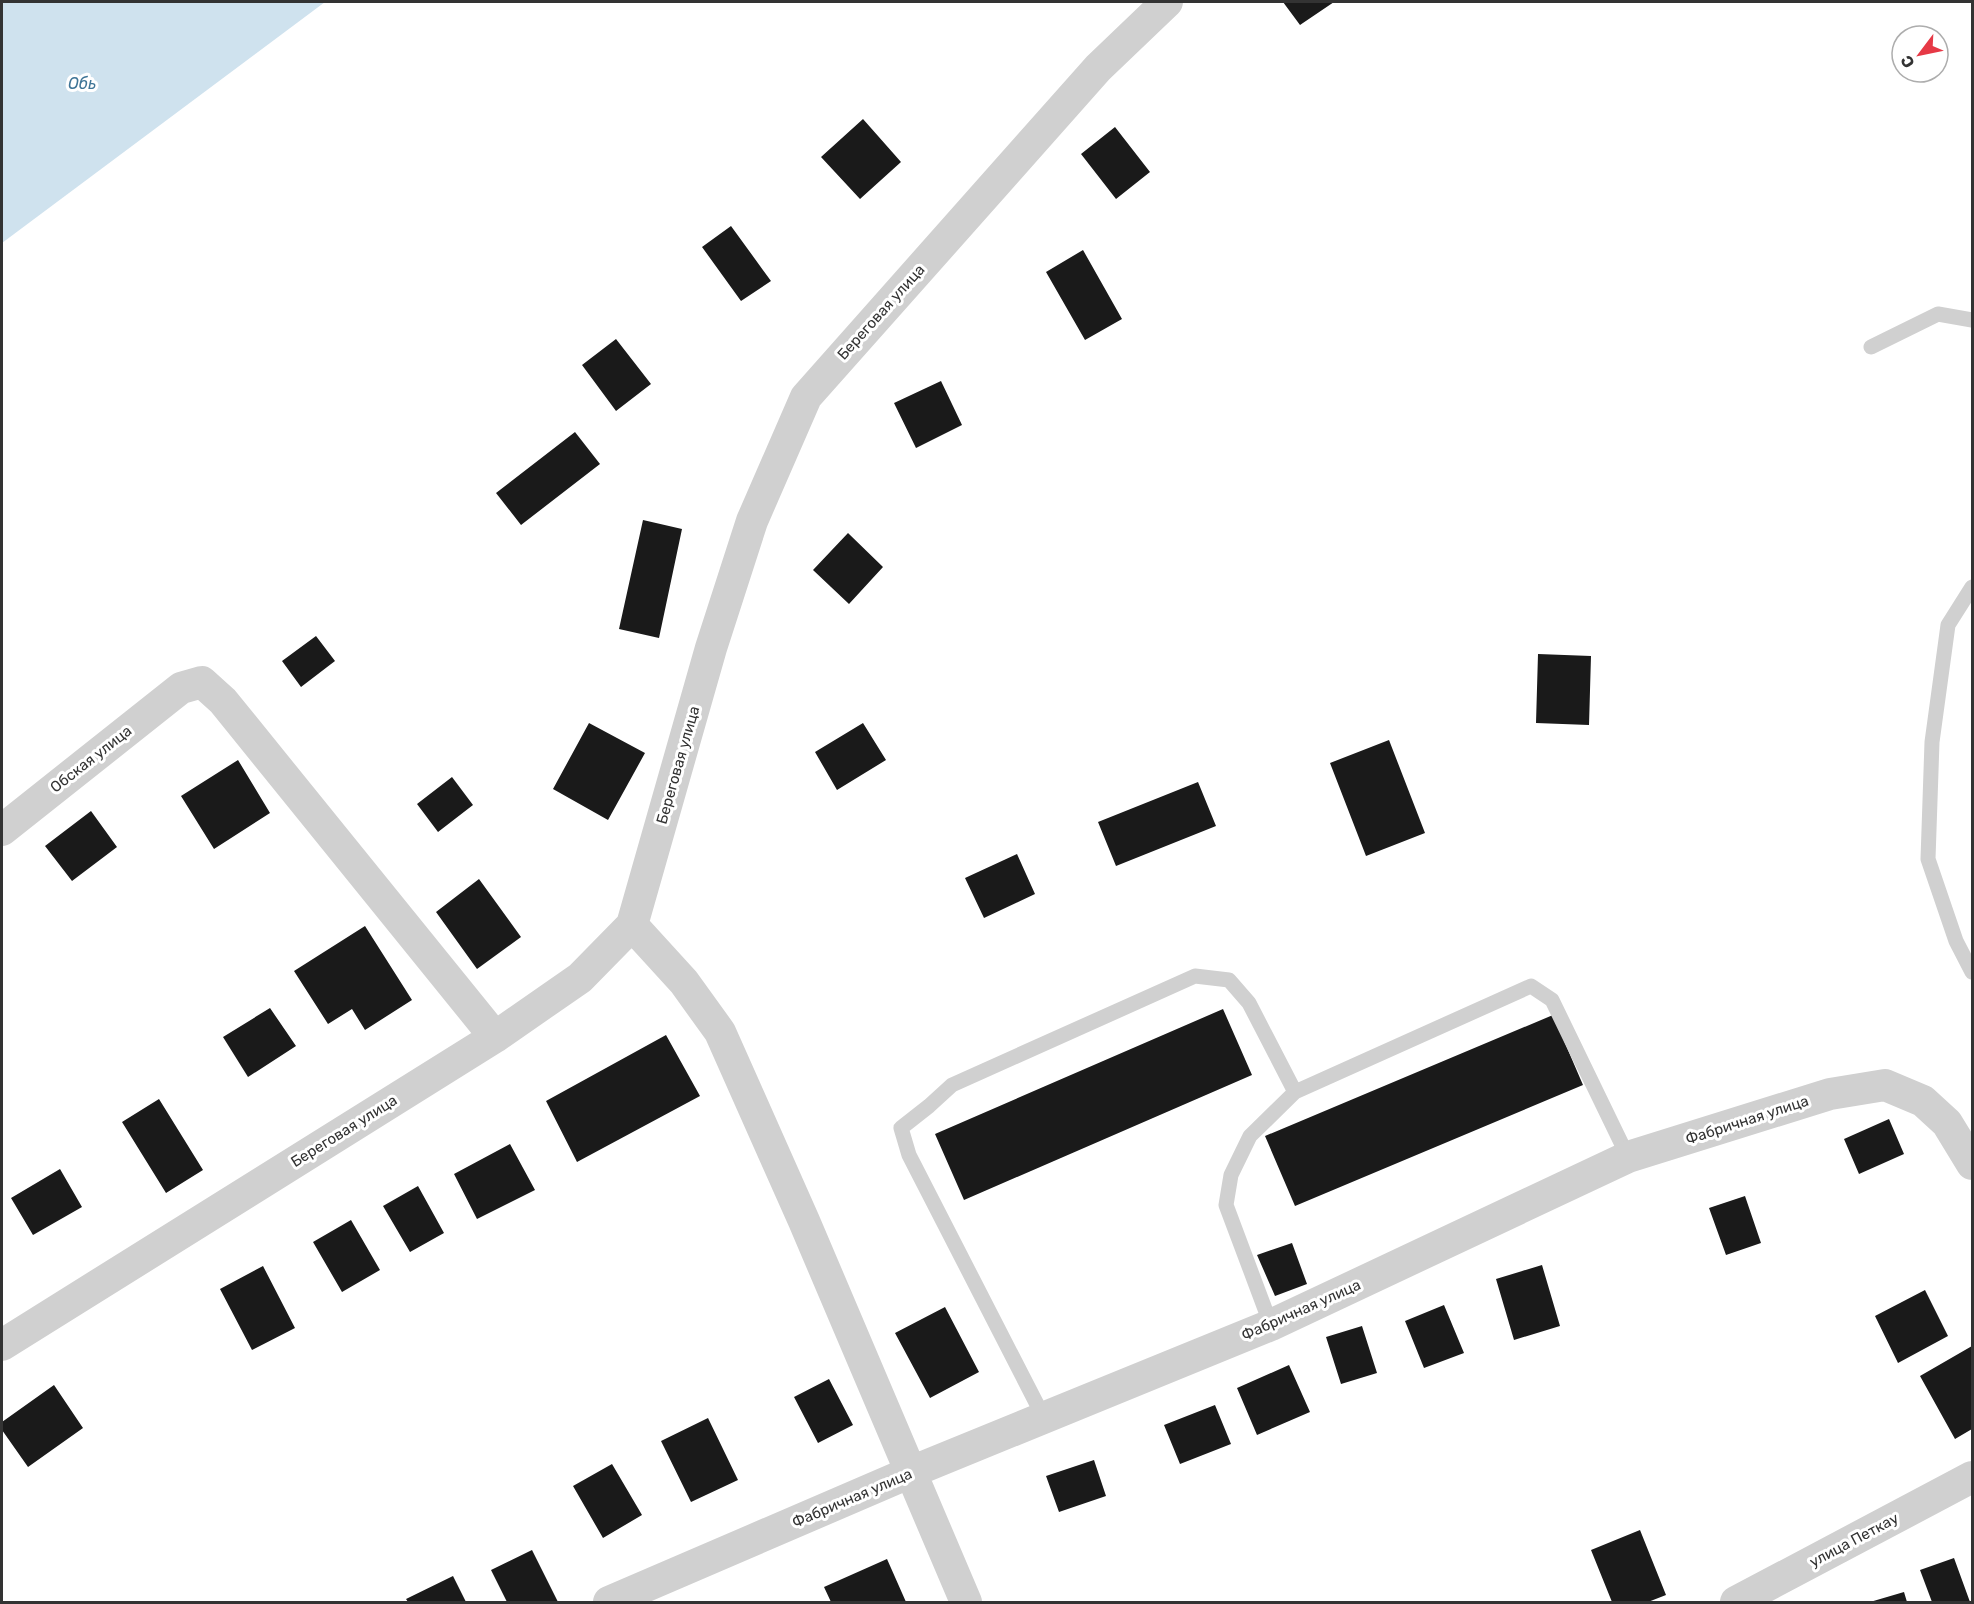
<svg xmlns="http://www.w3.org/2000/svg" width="1974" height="1604" font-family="Rubik,sans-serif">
<rect width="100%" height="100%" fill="#fff"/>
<!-- water -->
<path fill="#cfe2ee" d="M2,2H325L2,243Z"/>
<!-- building -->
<path fill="#1a1a1a" d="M1283,2H1334L1300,25Z
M863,119L901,162L860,199L821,157Z
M1115,127L1150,172L1116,199L1081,154Z
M731,226L771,281L741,301L702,247Z
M1083,250L1122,319L1085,340L1046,272Z
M616,339L651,384L616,411L582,365Z
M941,381L962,425L916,448L894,403Z
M575,432L600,464L521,525L496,493Z
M643,520L682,529L659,638L619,629Z
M848,533L883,567L849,604L813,570Z
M316,636L335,661L301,687L282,661Z
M1538,654L1591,656L1589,725L1536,723Z
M589,723L645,753L608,820L553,789Z
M863,723L886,760L837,790L815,752Z
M1389,740L1425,833L1366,856L1330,763Z
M238,760L270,813L214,849L181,796Z
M452,777L473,805L438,832L417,804Z
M1198,782L1216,826L1116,866L1098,822Z
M91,811L117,847L72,881L45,846Z
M1017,854L1035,894L984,918L965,878Z
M479,879L521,937L477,969L436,912Z
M365,926L412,1000L365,1030L352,1009L328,1024L294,971Z
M270,1008L296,1046L248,1077L223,1037Z
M1223,1009L1252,1075L964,1200L935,1134Z
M1553,1015L1583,1085L1295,1206L1265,1136Z
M666,1035L700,1096L577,1162L546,1101Z
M159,1099L203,1170L166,1193L122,1122Z
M1889,1119L1904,1154L1859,1174L1844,1139Z
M510,1144L535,1190L477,1219L454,1174Z
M60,1169L82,1207L33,1235L11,1198Z
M418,1186L444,1233L410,1252L383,1206Z
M1745,1196L1761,1243L1726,1255L1709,1208Z
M351,1220L380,1270L342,1292L313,1242Z
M1292,1243L1307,1284L1275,1296L1257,1255Z
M1542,1265L1560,1326L1514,1340L1496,1279Z
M263,1266L295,1328L252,1350L220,1289Z
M1925,1290L1948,1336L1898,1363L1875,1316Z
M1444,1305L1464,1353L1424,1368L1405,1321Z
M945,1307L979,1372L930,1398L895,1333Z
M1362,1326L1377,1373L1341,1384L1326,1337Z
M1972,1346V1429L1955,1439L1920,1376Z
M1289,1365L1310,1412L1257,1435L1237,1388Z
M829,1379L853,1425L818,1443L794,1397Z
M54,1385L83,1428L28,1467L2,1430V1422Z
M1215,1405L1231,1444L1180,1464L1164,1425Z
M708,1418L738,1480L691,1502L661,1441Z
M1094,1460L1106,1496L1059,1512L1046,1476Z
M612,1464L642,1515L603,1538L573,1486Z
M1640,1530L1666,1595L1648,1602H1612L1591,1550Z
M532,1550L558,1602H507L491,1570Z
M1954,1558L1970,1602H1932L1920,1570Z
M887,1559L906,1602H831L824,1587Z
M453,1576L466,1602H408L406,1599Z
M1904,1592L1907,1602H1870Z"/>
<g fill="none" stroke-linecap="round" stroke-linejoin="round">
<!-- service -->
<path stroke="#d0d0d0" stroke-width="15" d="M1871,347L1938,314L1972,320
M1972,587L1948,625L1932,742L1928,859L1956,941L1972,972
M1271,1325L1226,1205L1231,1175L1250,1136L1295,1092
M1044,1418L909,1155L901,1128L929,1106L952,1085L1195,976L1229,980L1249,1003L1295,1092L1531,986L1552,1000L1628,1157"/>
<!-- minor -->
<path stroke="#d0d0d0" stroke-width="32" d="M2,830L181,688L202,682L223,701L495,1037
M632,925L684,982L720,1032L804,1221L966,1602
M2,1345L495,1037L580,978L632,925L711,648L752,521L806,397L1098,68L1167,2
M609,1602L911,1472L1271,1325L1628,1157L1830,1094L1885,1085L1923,1101L1947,1123L1972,1164
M1736,1602L1972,1477"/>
</g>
<g text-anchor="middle" stroke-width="6" stroke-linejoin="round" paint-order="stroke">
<!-- street labels -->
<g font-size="15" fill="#333" stroke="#fff">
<text transform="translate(881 312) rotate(-48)" y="5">Береговая улица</text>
<text transform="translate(91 759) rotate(-38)" y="5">Обская улица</text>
<text transform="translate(678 765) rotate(-74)" y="5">Береговая улица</text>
<text transform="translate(1747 1120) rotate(-18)" y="5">Фабричная улица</text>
<text transform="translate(344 1131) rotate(-32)" y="5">Береговая улица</text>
<text transform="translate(1301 1310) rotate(-24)" y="5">Фабричная улица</text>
<text transform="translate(852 1498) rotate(-23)" y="5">Фабричная улица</text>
<text transform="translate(1854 1540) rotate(-28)" y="5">улица Петкау</text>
</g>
<!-- water labels -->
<g font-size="16" font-style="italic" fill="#3f7597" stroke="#fff">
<text x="82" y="89">Обь</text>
</g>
</g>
<!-- border -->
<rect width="1974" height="1604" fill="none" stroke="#333333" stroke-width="6"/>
<!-- north arrow -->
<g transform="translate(1920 54) rotate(238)"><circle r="28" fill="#ffffff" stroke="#adadad" stroke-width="1.5"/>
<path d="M0-4.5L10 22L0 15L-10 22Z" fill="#e63946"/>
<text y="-9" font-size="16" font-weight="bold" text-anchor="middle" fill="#333333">С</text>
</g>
</svg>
